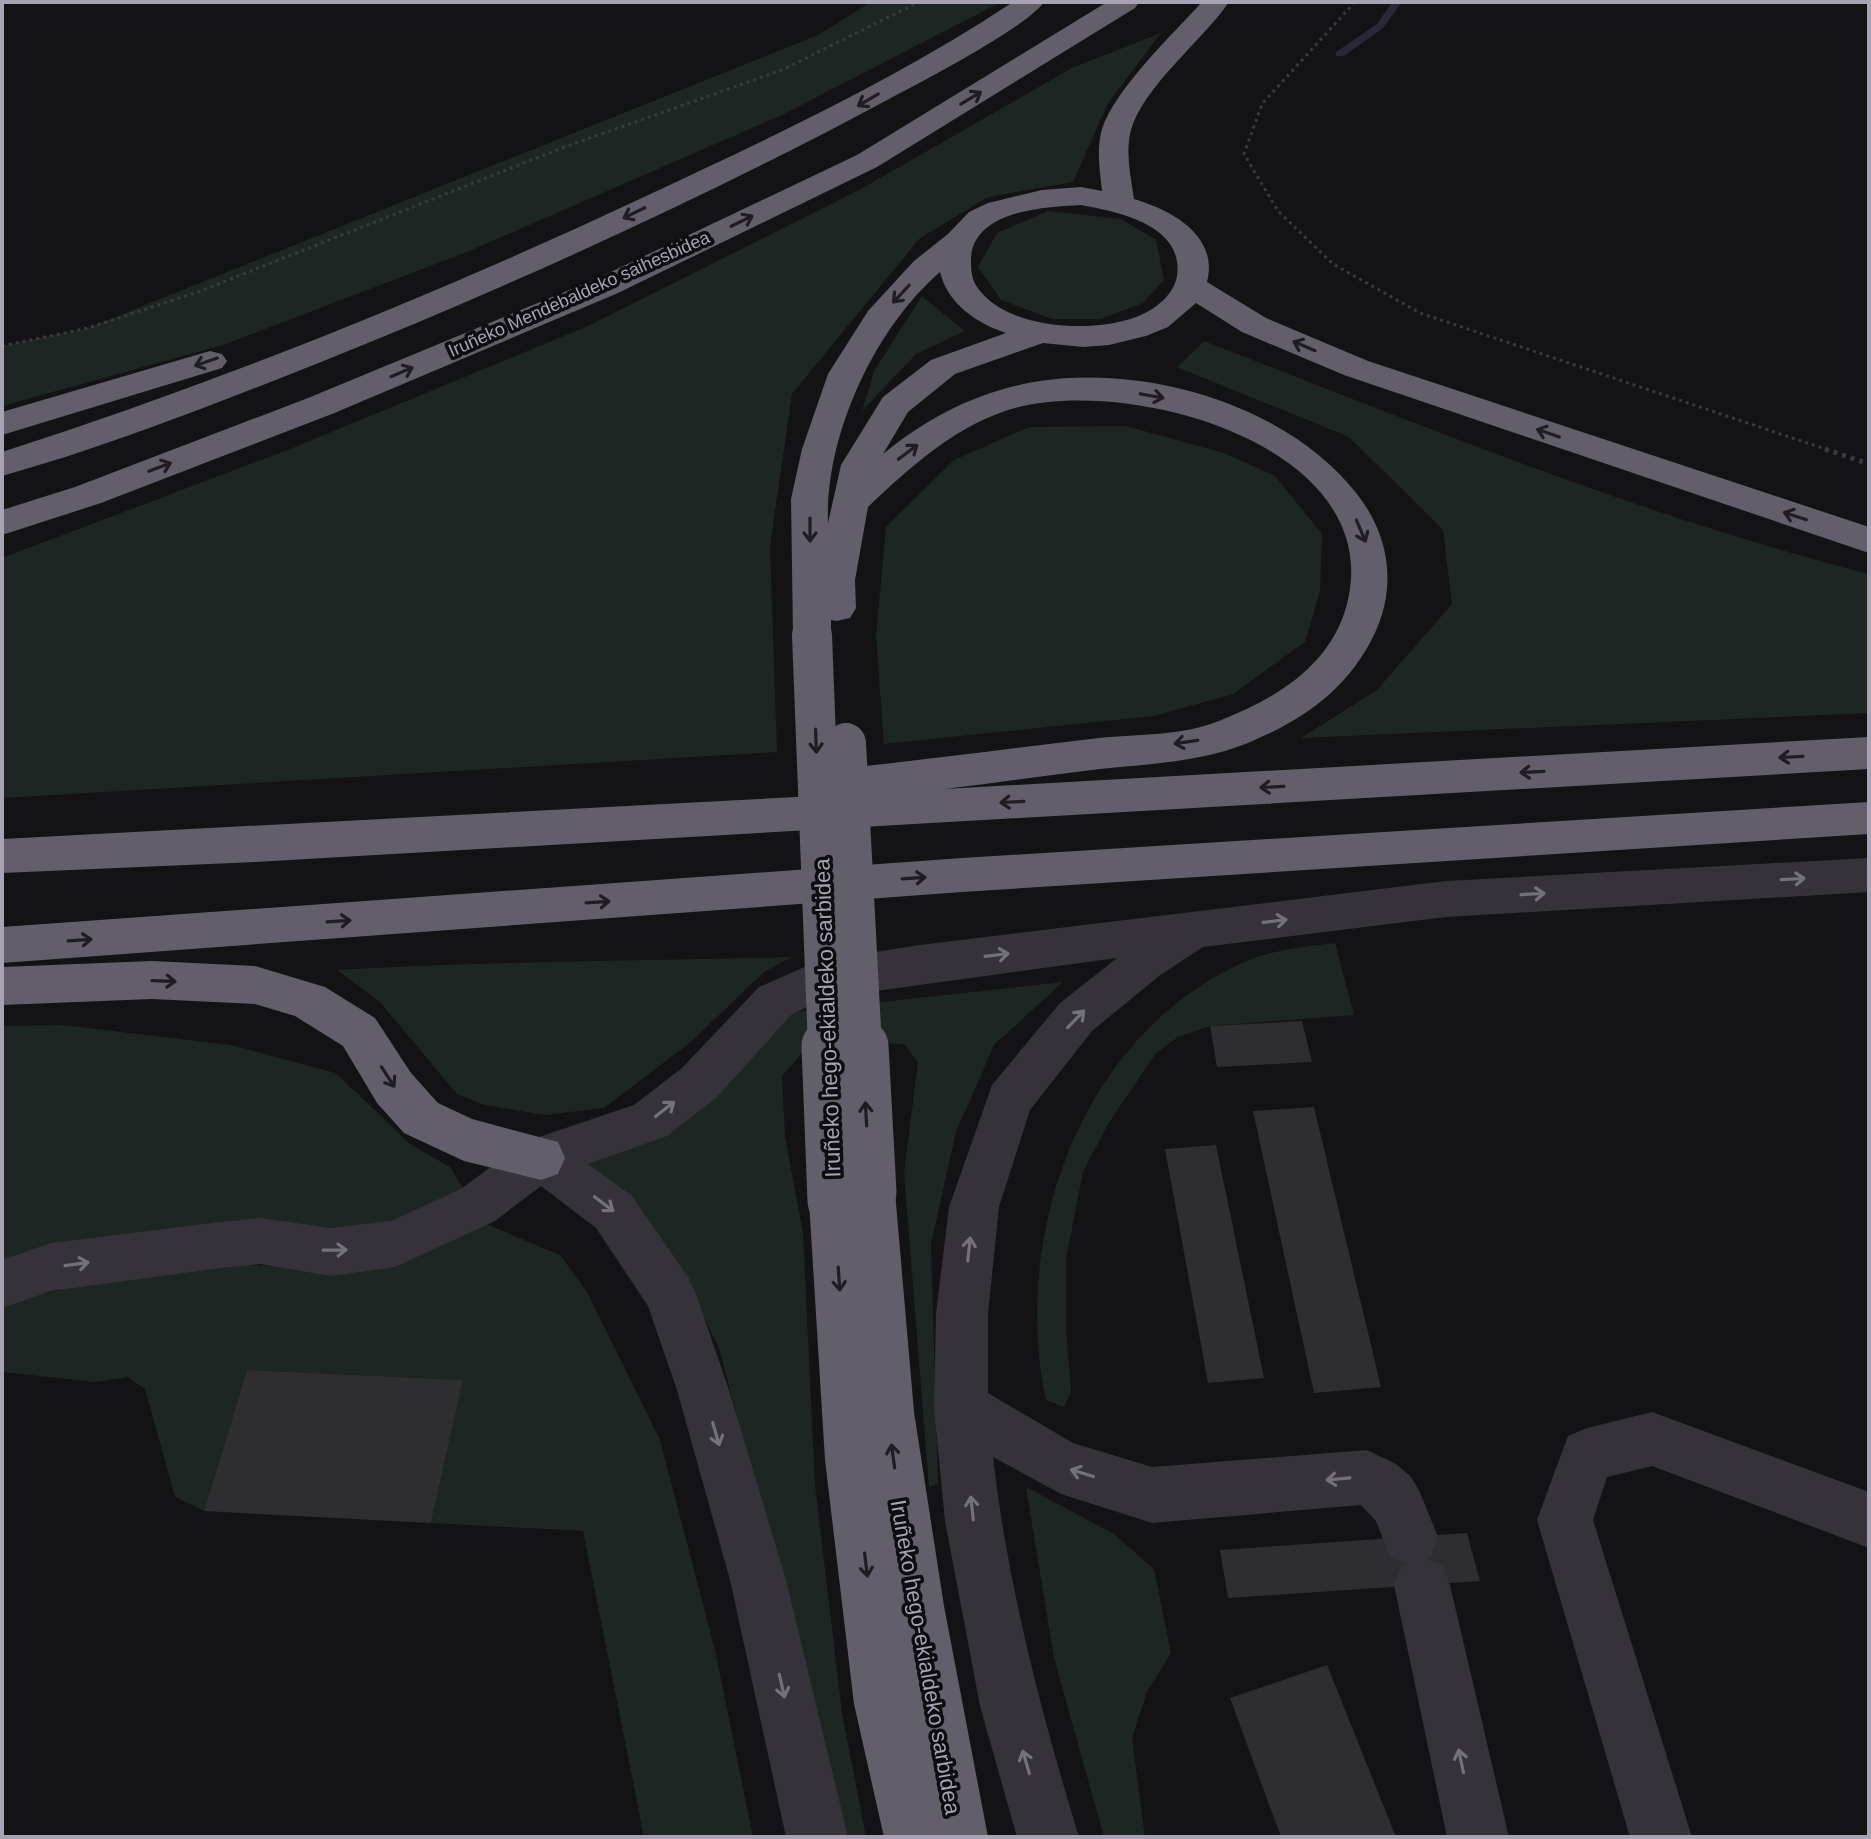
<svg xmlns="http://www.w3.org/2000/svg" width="1871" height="1839" font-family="Arial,sans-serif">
<rect width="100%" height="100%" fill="#131214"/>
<!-- green -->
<path fill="#1e2623" d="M871,2H1001L782,115L467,252L223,345L2,406V346L88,328L818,35Z
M1161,33L1108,103L1073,182L988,197L920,238L792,394L770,546L777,752L2,798V558L290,449L588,326L861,189L1072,68Z
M1048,211L1121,219L1156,240L1164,280L1143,303L1101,319H1052L1001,300L978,267L997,233Z
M922,296L965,331L916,354L862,411L874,371Z
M1204,341C1423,426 1641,516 1869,574V713L1301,738L1377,690L1452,604L1443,530L1349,437L1177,367Z
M1126,426L1224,453L1275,476L1322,534L1320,591L1305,642L1233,694L1154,716L884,744L876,636L886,527L954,460L1029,427Z
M1335,943L1354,1015L1210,1026L1178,1037L1156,1053L1108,1124L1083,1172L1066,1259V1328L1071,1391L1064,1407L1046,1400C1011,1235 1081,1037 1240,964C1269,950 1303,947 1335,943Z
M792,957L764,972L692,1041L604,1108L545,1115L484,1105L457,1094L380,1002L337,970C488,961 640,961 792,957Z
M1063,982L994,1045L956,1132L931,1244L938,1484L929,1487L904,1173L918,1062L904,1044L838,1042L801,1054L782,1076L785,1136L803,1233L815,1485L842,1713L866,1837H848L719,1348L675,1259L588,1166L590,1159L792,1012Z
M63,1025L230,1045L336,1073L410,1144L450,1167L466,1193L395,1220L356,1230L304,1225L2,1263V1026Z
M486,1224L560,1255L587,1292L660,1440L715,1650L753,1837H644L583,1531L431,1523L463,1380L247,1370L204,1511L175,1497L145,1389L128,1377L94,1382L2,1372V1307L33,1296L121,1276L216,1264L282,1266Z
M1026,1487L1114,1534L1154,1569L1171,1653L1147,1692L1132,1738L1145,1837H1104L1054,1658Z"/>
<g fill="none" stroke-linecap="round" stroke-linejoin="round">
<!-- stream -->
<path fill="#282837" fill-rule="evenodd" d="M1392,2H1402L1383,28L1344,56H1336V52L1377,24Z"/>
</g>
<!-- building -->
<path fill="#2e2d30" d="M1302,1021L1312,1062L1217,1067L1210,1026Z
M1314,1107L1381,1387L1314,1393L1253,1111Z
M1216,1145L1264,1378L1208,1383L1165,1149Z
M247,1370L463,1380L431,1523L204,1511Z
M1467,1533L1480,1581L1228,1598L1220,1550Z
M1327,1665L1396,1837H1281L1230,1698Z"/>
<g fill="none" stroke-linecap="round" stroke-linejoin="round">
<!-- path-far1 -->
<path stroke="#3b3940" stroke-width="3" stroke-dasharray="3 4" stroke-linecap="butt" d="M1355,2L1262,104L1244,154L1278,211L1333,264L1420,313L1831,451
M2,346L88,328L198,292L562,148L782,70L919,2"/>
<!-- path -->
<path stroke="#3b3940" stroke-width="5" stroke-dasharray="4 5" stroke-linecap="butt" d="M1825,449L1869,464"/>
<!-- minor -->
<path fill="#353339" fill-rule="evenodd" d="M1869,858V892L1446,917L1203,947L1159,976L1092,1031L1030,1110L999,1207L988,1314V1393L1073,1443L1152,1467L1367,1450L1396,1464L1410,1476L1419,1490L1438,1537L1430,1557L1426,1558L1442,1565L1450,1585L1509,1837H1447L1394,1585L1402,1565L1406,1563L1390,1557L1376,1521L1361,1505L1152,1523L1061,1494L993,1457C1008,1587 1041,1712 1079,1837H1017L980,1706L945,1521L934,1407L936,1314L949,1207L992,1085L1060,1003L1117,958L825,998L791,1015L716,1098L667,1136L588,1164L632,1196L688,1277L696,1294L729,1390L786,1580L848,1837H786L730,1580L677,1390L648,1306L596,1228L541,1186L495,1221L395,1267L331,1276L260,1264L220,1268L51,1291L2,1308V1260L51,1243L220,1222L260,1218L331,1228L391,1221L461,1189L524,1142L634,1105L682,1068L759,987L818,961L920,945L1446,881Z
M1652,1412L1869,1492V1548L1652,1466L1607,1477L1593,1520L1692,1837H1630L1537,1520L1568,1436L1587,1428Z"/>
<!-- highway -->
<path fill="#625f6a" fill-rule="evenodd" d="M1013,2H1044C1027,27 923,81 891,98C707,197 515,284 321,362C217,403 110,446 2,476V452C222,381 435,295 644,197C770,138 897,79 1013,2Z
M1107,2H1139L1135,8L877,167L618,293L332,414L101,503L2,535V510L75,487L308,398L596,279L857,155Z
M1202,2H1229C1203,40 1143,87 1131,130C1125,152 1131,177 1134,199C1171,210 1219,235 1207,282L1266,318L1368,361L1869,527V553L1344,375L1242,332L1196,303L1168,327L1146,336L1109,345L1083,347L1043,343L955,374L908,412L883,454C929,416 981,390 1040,381C1149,365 1289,406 1357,494C1390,536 1397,587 1374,635C1347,690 1303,720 1248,743C1201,762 1150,764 1100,769C1048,775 996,783 944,789L1869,737V769L255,862L2,873V839L854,794L844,782L850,771L865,766C943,758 1021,747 1099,738C1138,734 1182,736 1219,721C1275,699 1331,666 1347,604C1388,444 1121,372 1005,411C952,429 908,469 868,507L855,580L856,608L850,618L837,621L831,620V635L826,645L812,649L798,645L793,635L791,499L802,449L828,374L868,311L914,261L948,234L969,212L988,203L1042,190L1081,187L1102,191C1100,171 1096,149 1102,129C1115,89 1173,34 1202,2ZM1081,205C1119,212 1184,225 1177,276C1174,294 1157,308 1141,315C1098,334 1007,331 977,287C971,278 971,269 971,258C974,210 1045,207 1081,205ZM940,272C948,304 976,323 1006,333L931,360L883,397L841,465L828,523C825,436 874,329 940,272Z
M210,351L222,354L227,361L222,368L2,435V412Z
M1869,802V834L962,892L2,963V927L962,858Z
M152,961L255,966L325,987L375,1018L411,1073L438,1103L472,1119L558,1142L565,1158L558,1174L541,1180L464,1161L404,1133L377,1103L343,1046L295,1016L255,1004L152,999L2,1005V967Z
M870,1169L887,1176L895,1192L914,1412L944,1606L988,1837H884L854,1704L825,1460L809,1201L817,1185L834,1178L849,1184L853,1176Z"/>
<!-- highway-bridge-far1 -->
<path stroke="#625f6a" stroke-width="40" d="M812,635L828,1048
M846,743L862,1048"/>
<!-- highway-bridge -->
<path stroke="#625f6a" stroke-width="53" d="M828,1046L834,1201
M862,1046L870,1192"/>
</g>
<!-- one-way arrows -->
<defs><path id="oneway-shaft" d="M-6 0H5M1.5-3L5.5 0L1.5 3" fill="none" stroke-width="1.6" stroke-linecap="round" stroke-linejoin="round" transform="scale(2)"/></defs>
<g stroke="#1f1d21">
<use href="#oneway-shaft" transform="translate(971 98) rotate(-31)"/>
<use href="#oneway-shaft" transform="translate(868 100) rotate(149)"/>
<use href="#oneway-shaft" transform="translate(634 213) rotate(154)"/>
<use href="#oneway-shaft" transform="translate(742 221) rotate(-26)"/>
<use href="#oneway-shaft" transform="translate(901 294) rotate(133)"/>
<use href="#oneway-shaft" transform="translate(1304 346) rotate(-157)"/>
<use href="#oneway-shaft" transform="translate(206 362) rotate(161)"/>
<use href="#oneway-shaft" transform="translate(402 372) rotate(-23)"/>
<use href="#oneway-shaft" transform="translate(1152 396) rotate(10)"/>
<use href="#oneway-shaft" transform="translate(1548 433) rotate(-161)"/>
<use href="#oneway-shaft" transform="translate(908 452) rotate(-37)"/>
<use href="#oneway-shaft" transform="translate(160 467) rotate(-21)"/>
<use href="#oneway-shaft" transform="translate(1795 516) rotate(-162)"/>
<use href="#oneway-shaft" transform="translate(810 530) rotate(90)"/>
<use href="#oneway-shaft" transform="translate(1361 531) rotate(67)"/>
<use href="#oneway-shaft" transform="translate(816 741) rotate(88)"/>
<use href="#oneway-shaft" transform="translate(1186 742) rotate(172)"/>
<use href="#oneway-shaft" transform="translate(1791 757) rotate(177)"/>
<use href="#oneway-shaft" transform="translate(1532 772) rotate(177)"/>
<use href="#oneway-shaft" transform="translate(1272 787) rotate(177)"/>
<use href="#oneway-shaft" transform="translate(1012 802) rotate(177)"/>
<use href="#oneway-shaft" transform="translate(914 878) rotate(-4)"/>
<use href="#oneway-shaft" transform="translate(598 902) rotate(-4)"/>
<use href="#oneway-shaft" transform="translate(339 921) rotate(-4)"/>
<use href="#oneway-shaft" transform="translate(80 940) rotate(-4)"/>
<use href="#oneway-shaft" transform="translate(164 981) rotate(2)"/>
<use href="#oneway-shaft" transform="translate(388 1077) rotate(57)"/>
<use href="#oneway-shaft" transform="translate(866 1114) rotate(-93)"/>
<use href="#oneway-shaft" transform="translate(839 1279) rotate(86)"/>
<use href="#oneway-shaft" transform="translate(893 1456) rotate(-98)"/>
<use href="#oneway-shaft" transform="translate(866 1565) rotate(83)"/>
</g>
<g stroke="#74717d">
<use href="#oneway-shaft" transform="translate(1793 879) rotate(-3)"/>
<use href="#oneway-shaft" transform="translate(1533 894) rotate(-3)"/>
<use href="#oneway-shaft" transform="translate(1275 921) rotate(-7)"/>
<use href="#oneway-shaft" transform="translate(997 955) rotate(-7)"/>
<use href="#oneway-shaft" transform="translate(1076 1019) rotate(-46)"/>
<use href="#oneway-shaft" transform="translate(665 1109) rotate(-38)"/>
<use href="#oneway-shaft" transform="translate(604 1204) rotate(37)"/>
<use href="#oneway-shaft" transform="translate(969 1249) rotate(-84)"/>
<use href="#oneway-shaft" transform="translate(335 1250) rotate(-1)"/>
<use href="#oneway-shaft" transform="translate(77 1264) rotate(-8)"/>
<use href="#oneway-shaft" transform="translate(716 1434) rotate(74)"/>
<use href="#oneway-shaft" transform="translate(1082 1473) rotate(-163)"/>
<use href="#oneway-shaft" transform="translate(1338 1479) rotate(175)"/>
<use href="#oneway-shaft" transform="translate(972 1508) rotate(-96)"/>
<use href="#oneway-shaft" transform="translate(782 1686) rotate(77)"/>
<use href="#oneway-shaft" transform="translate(1461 1761) rotate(-102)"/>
<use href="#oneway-shaft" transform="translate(1026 1762) rotate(-106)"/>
</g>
<g text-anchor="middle" stroke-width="7" stroke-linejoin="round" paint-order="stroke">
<!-- far-street labels -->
<g font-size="18" fill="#a7a3b5" stroke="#0e0d0f">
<text transform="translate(579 294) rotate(-24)" y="6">Iruñeko Mendebaldeko saihesbidea</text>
</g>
<!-- street labels -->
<g font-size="22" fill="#a7a3b5" stroke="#0e0d0f">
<text transform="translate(827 1018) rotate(-92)" y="8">Iruñeko hego-ekialdeko sarbidea</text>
<text transform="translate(926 1657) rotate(80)" y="8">Iruñeko hego-ekialdeko sarbidea</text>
</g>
</g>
<!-- border -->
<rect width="1871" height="1839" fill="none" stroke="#a7a3b5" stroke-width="8"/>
</svg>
